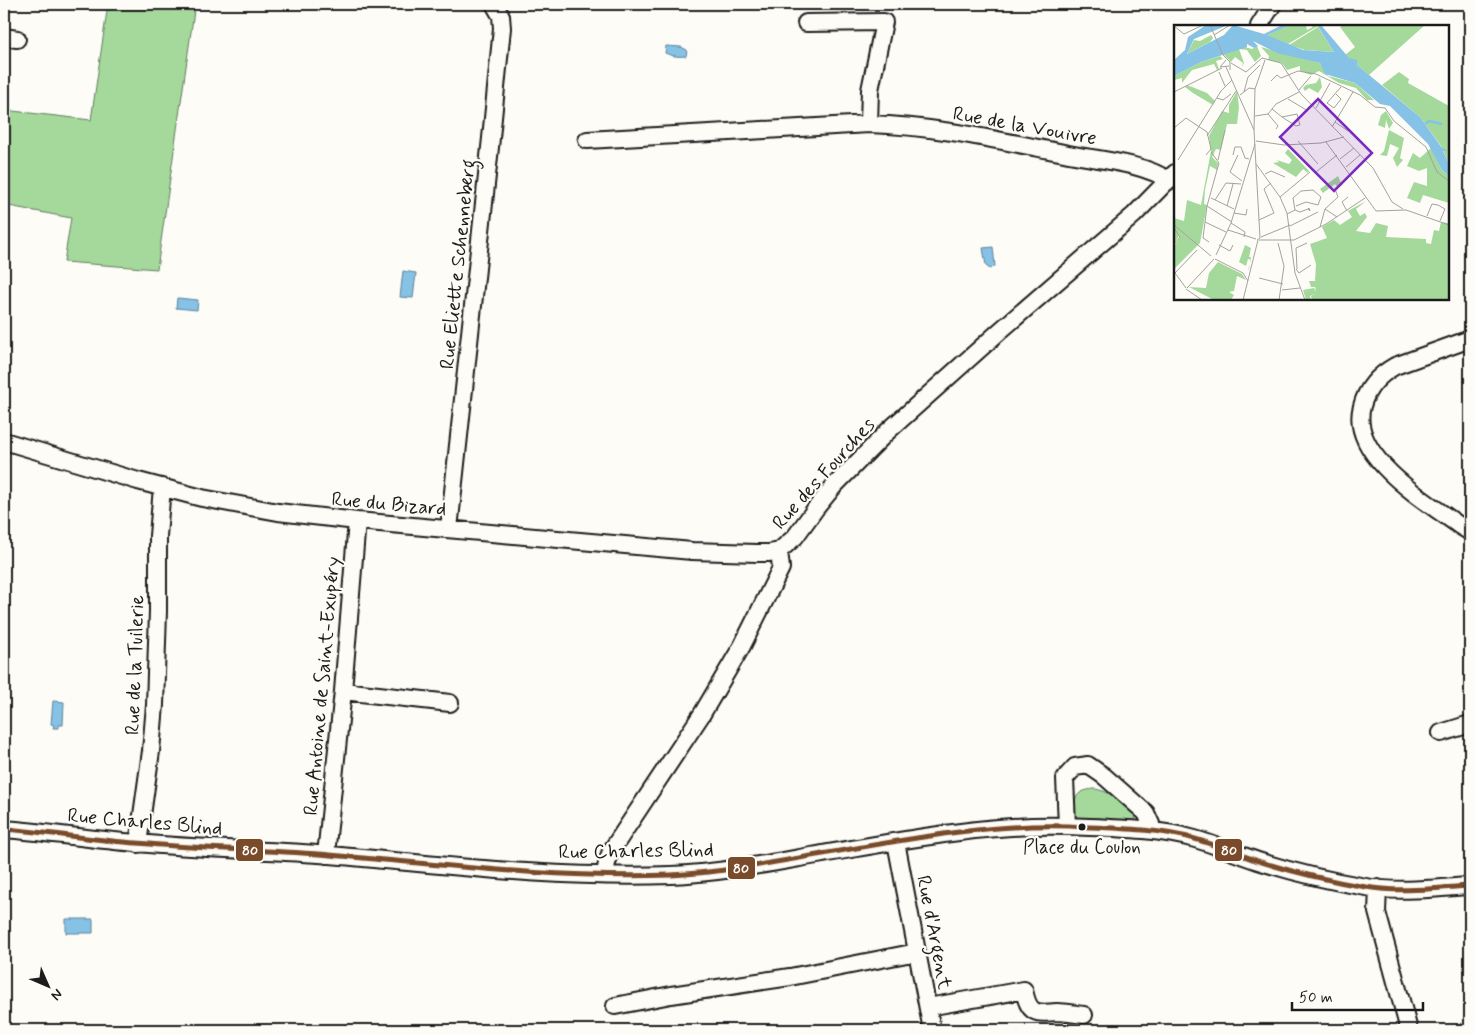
<svg xmlns="http://www.w3.org/2000/svg" width="1474" height="1034" font-family="Mynerve,sans-serif">
<rect width="100%" height="100%" fill="#fdfcf7"/>
<filter id="ink" filterUnits="userSpaceOnUse"><feTurbulence type="fractalNoise" baseFrequency=".02" numOctaves="2"/><feDisplacementMap in="SourceGraphic" scale="10" xChannelSelector="R" yChannelSelector="G"/><feConvolveMatrix kernelMatrix="1 2 1 2 8 2 1 2 1" color-interpolation-filters="sRGB"/></filter>
<g filter="url(#ink)">
<!-- green -->
<path fill="#a5d99b" stroke="#607a5c" d="M108,4H195L157,269L64,262L71,218L4,205V110L91,120Z
M1094,789C1107,790 1130,803 1135,816C1136,818 1135,821 1136,824L1074,819C1074,800 1073,791 1094,789Z"/>
<!-- water -->
<path fill="#86c2e6" stroke="#5c8095" d="M666,46L681,47L687,50L686,56C678,57 672,56 665,53Z
M993,247L995,266L990,269L986,266L983,248Z
M403,271L416,273L413,298L400,297Z
M177,298L198,300L197,310L176,308Z
M53,701L64,702L63,725H59V728H53L54,725L51,724Z
M66,919H93V933H66Z"/>
<g fill="none" stroke-linecap="round" stroke-linejoin="round">
<defs>
<path id="minor" d="M806,23L884,22L870,90L869,124
M1259,26L1273,4
M4,37L17,39
M587,140L869,124C938,126 1006,142 1074,155C1101,160 1147,164 1169,181
M1470,339L1395,366C1379,375 1367,387 1362,406C1348,456 1426,501 1460,526L1470,532
M4,441L138,481L202,498L278,512L357,521L692,551L757,553H769L779,551
M449,529L491,138L502,28L501,16L494,4
M343,691L450,703
M1441,733L1470,724
M1067,826L1065,778L1075,767L1088,765L1104,776L1146,813L1151,824V831
M4,829C48,832 92,840 137,843C201,849 266,850 330,855C443,865 557,879 671,875C718,873 765,864 811,856C893,842 986,823 1069,826C1109,828 1156,828 1195,839C1216,845 1237,854 1258,861C1293,872 1330,881 1366,887C1400,893 1436,888 1470,886
M896,842L932,1030
M138,844L151,751L155,705L158,611V536L162,487
M326,855L343,691L357,521
M605,874L607,863L611,851L702,714L742,646L781,568L779,551L795,537L816,508L834,486L888,431L1001,330L1134,215L1175,173
M1378,888L1377,912L1409,1030
M615,1006L671,995L790,977L917,952
M928,1007L1024,990C1029,1014 1035,1014 1057,1012C1066,1012 1075,1014 1084,1015"/>
</defs>
<!-- minor casing -->
<use href="#minor" stroke="#1c1c1c" stroke-width="20"/>
<!-- minor -->
<use href="#minor" stroke="#fdfcf7" stroke-width="16"/>
<defs>
<path id="bus-1" d="M4,829C48,832 92,840 137,843C201,849 266,850 330,855C443,865 557,879 671,875C718,873 765,864 811,856C893,842 986,823 1069,826C1109,828 1156,828 1195,839C1216,845 1237,854 1258,861C1293,872 1330,881 1366,887C1400,893 1436,888 1470,886"/>
</defs>
<!-- bus-1 casing -->
<use href="#bus-1" stroke="#fdfcf7" stroke-width="9"/>
<!-- bus-1 -->
<use href="#bus-1" stroke="#7a4b2a" stroke-width="5"/>
</g>
</g>
<!-- markers -->
<circle fill="#1c1c1c" stroke="#fdfcf7" stroke-width="2" cx="1082" cy="827" r="4.5"/>
<g text-anchor="middle" stroke-width="4.5" stroke-linejoin="round" paint-order="stroke">
<!-- bus labels -->
<g font-size="19" fill="#1c1c1c" stroke="#fdfcf7">
<text x="1082" y="853">Place du Coulon</text>
</g>
<!-- street labels -->
<g font-size="20" fill="#1c1c1c" stroke="#fdfcf7">
<text transform="translate(1025 125) rotate(10)" y="7">Rue de la Vouivre</text>
<text transform="translate(457 264) rotate(-84)" y="7">Rue Eliette Schenneberg</text>
<text transform="translate(823 473) rotate(-48)" y="7">Rue des Fourches</text>
<text transform="translate(389 503) rotate(5)" y="7">Rue du Bizard</text>
<text transform="translate(134 665) rotate(-88)" y="7">Rue de la Tuilerie</text>
<text transform="translate(321 686) rotate(-85)" y="7">Rue Antoine de Saint-Exupéry</text>
<text transform="translate(145 821) rotate(5)" y="7">Rue Charles Blind</text>
<text transform="translate(636 850) rotate(-1)" y="7">Rue Charles Blind</text>
<text transform="translate(935 932) rotate(79)" y="7">Rue d'Argent</text>
</g>
</g>
<!-- overview -->
<g transform="translate(1174 25)">
<rect width="275" height="275" fill="#fdfcf7"/>
<path d="M116,0H132L133,5L139,2L136,0L144,1L114,19L92,10ZM169,0H251L195,50L171,30L181,22L166,2ZM144,2L160,27L131,25L115,20ZM37,10L39,13L36,17L13,29L20,15L26,16ZM69,16L71,22L78,24L83,21L87,31L81,37L73,25L65,24L70,38L68,42L69,38L61,32L57,37L49,29L56,26L50,27L56,18ZM87,22L146,38L154,51L181,58L200,75H193L182,63L165,58L145,46L137,50L126,46V41L113,45L108,38L94,35L95,31ZM46,31L49,34L42,36L45,44L43,45L40,39L18,45L8,58V53L0,55V51L27,37ZM225,47L235,54L234,58L275,81V139L267,121L246,92L208,60ZM146,52L148,62L144,68L135,63L131,66L129,63L132,60L142,58ZM13,60L33,68L41,76L39,80L19,68L11,62ZM63,66L65,82L63,99H53L47,125L42,124L38,132L44,138L43,145L36,141L31,165L30,179L33,180L26,218L41,227L26,218L0,244V221L6,212L3,206L5,211L0,219V193L10,196L13,175L27,180L37,126L35,111L48,86L55,88V80ZM212,86L219,98L215,104L212,95L211,103L204,100L207,90ZM215,105L230,113L226,133L229,135L223,142L219,133L225,123L216,119L213,131L206,130L210,126ZM257,123L268,145L275,151V178L249,170L246,178L233,173L240,157L253,161V143L245,146L233,141L239,128L246,133ZM114,124L135,146L134,148L129,144L122,152L99,138L105,137L103,135L115,139L118,135L111,128ZM164,151L168,160L164,163L161,159L149,168L146,164ZM192,176L182,184L186,191L191,188L193,192L182,206L196,208L202,198L214,201L212,212L252,214V218L257,219L260,205L265,206L267,197L274,198L275,195V275H138L137,271L142,268L136,271L137,275H132L129,265L140,263L142,267L141,262H137L135,256H141L142,239L136,219L153,213L148,202L160,195L166,200L178,192L174,186ZM71,220L77,223L75,232H77L75,244L74,245L77,235L74,234L72,241L65,237ZM44,237L68,249L72,255L63,251L60,266L55,267L60,270L57,275H40L15,262L32,263L35,248Z" fill="#a5d99b"/>
<path d="M32,0H54L20,14L13,29L50,10L59,0L90,9L108,0H116L93,10L129,25L160,27L143,0H147L175,33L183,35V40L246,92L268,123L275,126H269L275,139V151L268,145L254,119L216,81L206,79L181,58L151,49L146,38L103,28L79,16L84,21L80,23L73,19V22L27,37L0,51V35L11,25L14,12Z" fill="#86c2e6"/>
<path fill="none" stroke="#86c2e6" stroke-width="2.5" d="M251,99L255,96L268,99"/>
<path fill="none" stroke="#a3a29f" stroke-width="1" d="M36,0L49,30L56,37V45M0,1L10,9L29,0M40,10L56,0M52,35L46,42L55,41M57,38L72,47L88,33L107,38L127,69L199,143L218,177L229,184M52,42L80,105L86,213L83,215M45,47L51,61M97,56L103,50L107,53L124,46L142,49L186,70L201,82L211,83L220,96L252,122L263,147L275,156M125,65L137,51M0,67L48,43M70,67L74,52L86,40M162,69L167,74L160,83L153,78L167,62M66,70L75,63L81,64M43,73L49,75L57,69M114,74L134,86M142,83L156,58M98,84L108,92L123,89L126,100L122,101L108,92M94,89L104,101L102,104M81,91L94,89L102,79L125,67M161,97L174,106M158,102L179,67M0,103L12,93L33,107L37,124L32,130M80,105L81,64L91,35M33,111L62,66M82,116L110,120L147,118L170,112M124,116L144,139M152,117L202,186L232,185L275,200M37,127L45,138L33,181L58,197M59,130L61,122H67L71,133L75,134M64,130L56,147L68,156M166,134L180,123M4,135L47,66L58,55M44,135L51,105M82,139L106,172L113,188L121,248L131,275M172,142L186,130M91,149L97,146L111,152M146,153L142,147L163,130M106,172L136,147M37,173L60,184M41,175L52,158L67,159M33,181L29,213L35,217M53,181L59,159M151,184L164,172L161,164M121,185L126,187L134,184L135,183L136,186L134,184M173,186L168,177L174,172M60,188L72,190L73,184M113,189L121,185L119,173L127,166L139,165L147,172L144,180L132,177L122,181M253,191L258,179L264,180L271,184L266,196M85,195L100,188L90,164L97,158M31,197L52,207M57,198L71,207L70,212M0,200L37,231M116,201L144,187M146,202L151,184L163,192M0,203L6,212L0,219M54,205L82,214M87,212L116,200M85,215H120L152,199L191,173M104,218L110,241L105,275M45,220L56,226L59,220M42,230L57,198L81,119M41,234L69,248L74,256M122,244L125,248L137,240M123,244L122,223L133,218M85,253L109,259M12,263L1,248L23,225M13,263L40,234M12,264L28,275M108,265L126,263M69,275L84,215"/>
<path fill="#7b2cbf" fill-opacity="0.15" stroke="#7b2cbf" stroke-width="2.5" d="M144,74L198,128L160,166L106,112Z"/>
<rect width="275" height="275" fill="none" stroke="#1c1c1c" stroke-width="2.5"/>
</g>
<g stroke="#fdfcf7" stroke-width="2">
<rect x="235" y="838" width="29" height="24" rx="5" fill="#7a4b2a"/>
<rect x="1214" y="838" width="29" height="24" rx="5" fill="#7a4b2a"/>
<rect x="727" y="856" width="29" height="24" rx="5" fill="#7a4b2a"/>
</g>
<g font-size="14" text-anchor="middle" font-weight="bold" fill="#fff">
<text x="250" y="855">80</text>
<text x="1229" y="855">80</text>
<text x="741" y="873">80</text>
</g>
<!-- margin -->
<rect width="1474" height="1034" fill="none" stroke="#fdfcf7" stroke-width="20"/>
<rect x="10" y="10" width="1454" height="1014" fill="none" stroke="#1c1c1c" stroke-width="2" filter="url(#ink)"/>
<!-- north arrow -->
<g transform="translate(48 986) rotate(135)" stroke="#fdfcf7" stroke-width="4" paint-order="stroke">
<path d="M0-4L9 19L0 12L-9 19Z" fill="#1c1c1c"/>
<text y="-8" font-size="14" font-weight="bold" text-anchor="middle" fill="#1c1c1c">N</text>
</g>
<!-- scale -->
<path d="M1292 1002v8h131v-8" fill="none" stroke="#1c1c1c" stroke-width="2.5"/>
<text x="1299" y="1002" font-size="15" fill="#1c1c1c" stroke="#fdfcf7" stroke-width="4" paint-order="stroke">50 m</text>
</svg>
